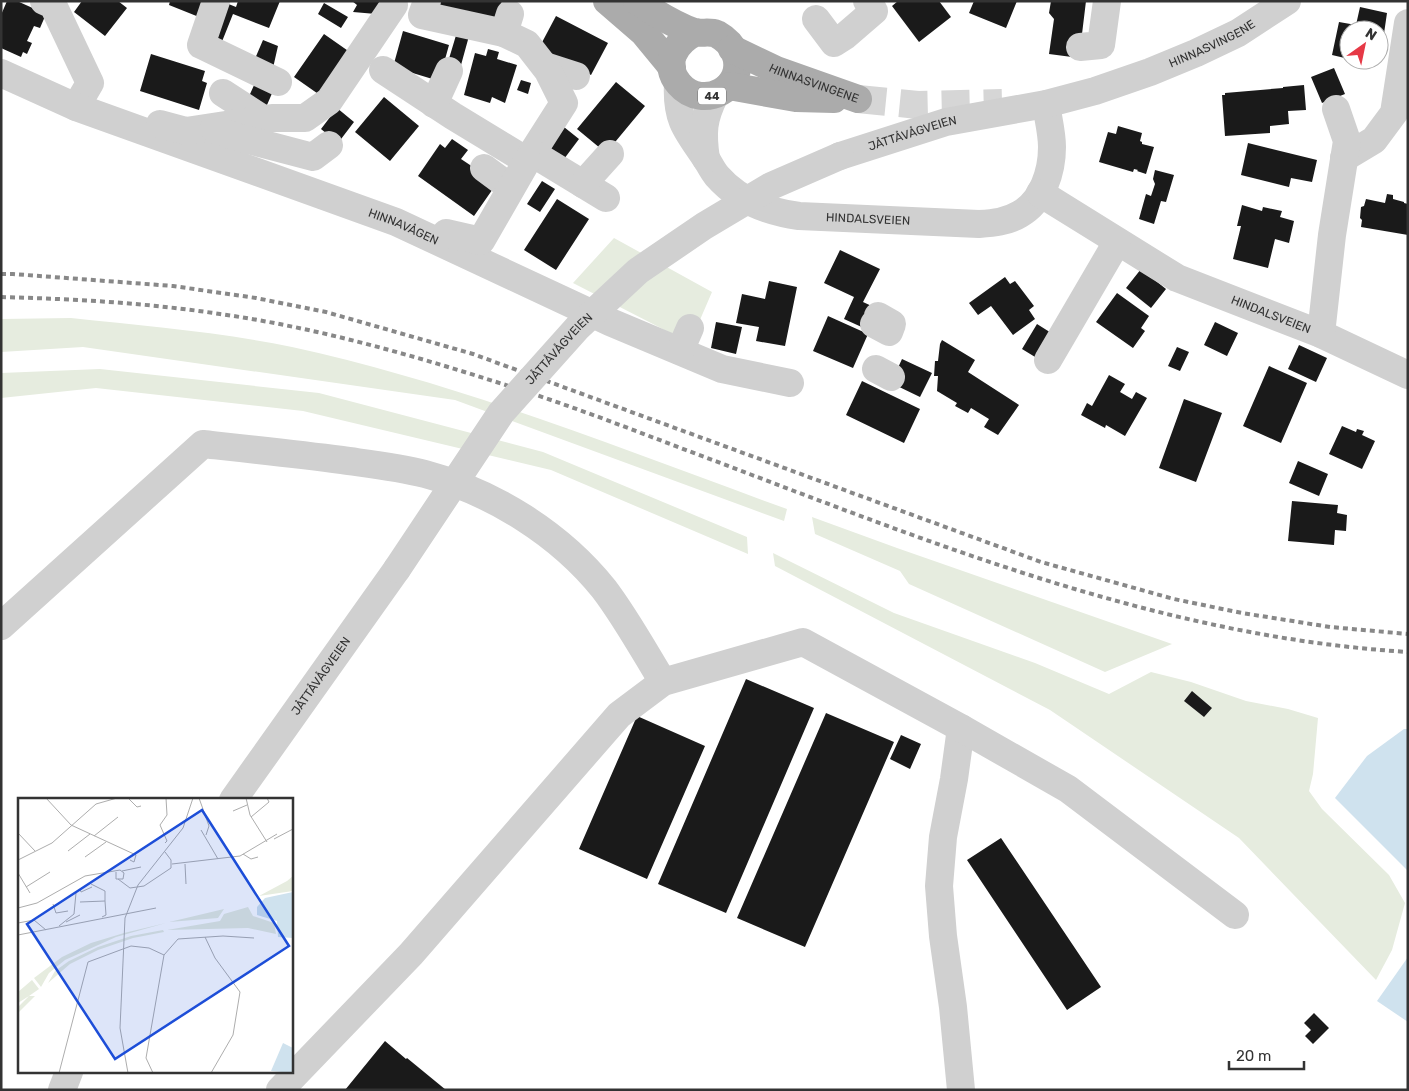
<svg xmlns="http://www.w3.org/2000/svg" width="1409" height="1091" font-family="Rubik,sans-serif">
<rect width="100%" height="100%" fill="#fff"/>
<!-- green -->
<path fill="#e6ecdf" d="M614,238L712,292L690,343L573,283Z
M71,318C145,326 220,332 292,347C462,384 624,450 787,509L784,521L455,400L83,347L1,352V319Z
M100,369L319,393L543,452L747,537L748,554L551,470L303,411L96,388L1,398V373Z
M812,517L897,548L1172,644L1105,672L909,584L900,571L815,534Z
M773,553L894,613L1035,663L1109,694L1151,672L1191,682L1246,701L1288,709L1318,718L1313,774L1309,791L1322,809L1389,875L1405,903L1392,950L1376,980L1239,838L1050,710L775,566Z"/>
<!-- water -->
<path fill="#cfe2ee" d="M1404,729H1408V871L1335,798L1367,756Z
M1408,957V1022L1377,1001Z"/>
<!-- building -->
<path fill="#1a1a1a" d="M7,1H17L46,14L40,28L34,26L27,41L32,43L27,54L23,52L21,57L1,48V15Z
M82,1H118L127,8L105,36L74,12Z
M170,1H211L204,19L169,5Z
M238,1H280L269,28L233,14L221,44L216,39L226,3L236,7Z
M352,1H387L376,14L353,12L357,5Z
M437,1H502L495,26L435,11Z
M898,1H939L951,17L919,42L892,6Z
M974,1H1017L1006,28L969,13Z
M1051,1H1086L1082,34L1075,39L1072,57L1049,54L1054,19L1049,13Z
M324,3L348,17L341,28L318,14Z
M1360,7L1387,13L1381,54H1379V30H1349V59L1332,55L1339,22L1356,25Z
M556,16L608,43L591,75L539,48Z
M403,31L449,45L439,81L393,67Z
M457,32L469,36L461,65L448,62Z
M324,34L354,55L324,98L294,77Z
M263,40L278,46L273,68L254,61Z
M488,49L499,52L497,59L517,65L505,103L492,97L490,103L464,95L475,53L486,56Z
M151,54L205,71L202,81L207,83L199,110L140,91Z
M1334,68L1345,94L1322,103L1311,77Z
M521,80L531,83L528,94L517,90Z
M616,82L645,106L606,153L577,129Z
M255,83L273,91L264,112L246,103Z
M1304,85L1306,110L1288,111L1289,124L1270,126V133L1225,136L1222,95H1225V93L1283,88V87Z
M384,97L419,126L390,161L355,132Z
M337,108L354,122L338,143L321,129Z
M1118,126L1142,133L1140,141L1142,142V144L1154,147L1146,174L1137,171L1138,170L1134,169L1133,172L1099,162L1108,132L1116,134Z
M564,127L579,139L561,163L546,151Z
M452,139L468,150L461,159L497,183L474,216L418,176L440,144L445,148Z
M1248,143L1317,160L1312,182L1291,178L1289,187L1241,175Z
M1155,170L1174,175L1166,202L1161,201L1154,224L1139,219L1146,194L1151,196L1155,184L1153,179Z
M542,181L555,189L540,212L527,204Z
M1387,194L1393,195V199L1404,202V203L1408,204V235L1361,227L1362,220L1360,218L1361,207L1364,206L1366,199L1385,203Z
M557,199L589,219L556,270L524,250Z
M1242,205L1262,211L1263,207L1282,211L1280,217L1294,221L1289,243L1275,239L1268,268L1233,259L1241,226H1237Z
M840,250L880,269L863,302L876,308L866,329L844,319L854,297L824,283Z
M1141,269L1166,289L1151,308L1126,288Z
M1005,277L1010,284L1015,281L1034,306L1029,310L1035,319L1013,335L991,306L978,315L969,303Z
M769,281L797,287L785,346L756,341L759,327L736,323L742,294L765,299Z
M1117,293L1149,316L1141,328L1145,331L1133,348L1096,322Z
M828,316L868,334L853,368L813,351Z
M716,322L742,327L736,354L711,348Z
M1215,322L1238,333L1227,356L1204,345Z
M1037,324L1056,336L1040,360L1022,349Z
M942,340L975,360L968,372L1019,405L998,435L984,427L989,419L971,408L968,413L955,406L957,403L937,391L938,376H934L935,361H938L940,344Z
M1299,345L1327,358L1316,382L1288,369Z
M1177,347L1189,352L1180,371L1168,366Z
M902,359L932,373L920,397L891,383Z
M1269,366L1307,383L1281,443L1243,426Z
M1109,375L1125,384L1120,392L1132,399L1136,392L1147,398L1125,436L1106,425L1105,428L1081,415L1087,403L1092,406Z
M862,381L920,409L904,443L846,415Z
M1184,399L1222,413L1196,482L1159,468Z
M1342,426L1356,432L1357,429L1364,431L1362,435L1375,441L1362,469L1329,454Z
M1298,461L1328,474L1319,496L1289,483Z
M1292,501L1338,505L1337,513L1347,515L1346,531L1335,530L1334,545L1288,541Z
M746,679L814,708L726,913L658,884Z
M1192,691L1212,708L1204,717L1184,701Z
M826,713L894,742L805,947L737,918Z
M637,716L705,746L647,879L579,849Z
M901,735L921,744L910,769L890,759Z
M1001,838L1101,987L1067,1010L967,860Z
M1314,1013L1329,1028L1313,1044L1305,1036L1311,1030L1304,1023Z
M385,1041L406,1059L407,1058L446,1090H345Z"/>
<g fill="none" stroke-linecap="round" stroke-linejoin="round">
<!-- major-tunnel -->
<path stroke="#d6d6d6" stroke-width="28" stroke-dasharray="28 14" stroke-linecap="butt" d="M858,99L918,105L1002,103"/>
<!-- minor -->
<g stroke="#d0d0d0" stroke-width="28">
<path d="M44,1L53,5L90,83L76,107"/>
<path d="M216,1L201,45L278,82"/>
<path d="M427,1L422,15L504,33"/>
<path d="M816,19L834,43L845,36L874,11L867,1"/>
<path d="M1080,47L1101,45L1107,1"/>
<path d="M545,66L576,76"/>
<path d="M383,70L453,116L527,161L564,103L548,71L527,44L504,33L510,14"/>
<path id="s1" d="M1,73L76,107L396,222L610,322L722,369L790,383"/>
<path id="s2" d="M678,83C676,118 685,129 705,157C709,163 712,170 717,176C739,201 768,212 799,216L979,224C993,223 1007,222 1020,214C1043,201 1052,171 1052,147C1052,133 1048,118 1046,104"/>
<path d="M223,93L263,119"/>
<path d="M434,104L449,71"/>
<path d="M160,124L186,131L272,118H305L329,101L394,5"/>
<path d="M214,129L233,136L313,157L329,145"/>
<path d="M532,153L606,198"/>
<path id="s3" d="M840,156L946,122L1046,104L1095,91L1150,72L1196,53L1238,33L1287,1"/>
<path d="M1344,158L1374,140L1394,113L1408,23"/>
<path d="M706,159C702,132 703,119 715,95"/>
<path d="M484,168L511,188"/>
<path d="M583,184L610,154"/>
<path id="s4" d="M1040,193L1177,278L1321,334L1408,375"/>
<path d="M446,233L481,241L527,161"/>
<path d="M874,324L889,332L892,324L878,316"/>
<path d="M1321,334L1332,235L1347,141L1336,109"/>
<path d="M680,351L690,328"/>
<path d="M1048,360L1117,242"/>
<path d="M876,369L891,377"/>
<path d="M1,626L203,444C249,449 296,454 342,460C370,464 398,467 425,474C493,492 560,534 604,589C626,618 644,651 663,682"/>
<path d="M961,728L954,779L943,837L939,886L943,936L953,1007L961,1090"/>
<path id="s5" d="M233,800L397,569"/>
<path d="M62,1090L69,1072"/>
<path d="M280,1090L411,954L619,715L663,682L803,642L961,728L1068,789L1235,915"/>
</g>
<!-- major -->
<g stroke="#ababab" stroke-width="28">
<path d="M607,1L644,33L672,67"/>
<path d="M637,1C655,13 674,25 694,32C702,34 709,31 717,34C724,38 732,45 735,53C748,87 703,112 679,84C662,64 675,42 696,32"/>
<path id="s6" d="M732,49L776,70L858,99"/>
<path d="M729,86L796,98L834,99"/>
</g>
<!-- rail -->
<path stroke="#888" stroke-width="4" stroke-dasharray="5 4" stroke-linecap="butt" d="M1,274H13L173,286L256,298L326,312L473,354L1041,562L1174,599L1242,613L1330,627L1408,634
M1,297C75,299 148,303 220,314C319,328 416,356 512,387C565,404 618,424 670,444C911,534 1148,636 1408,652"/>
<!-- minor-bridge -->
<path stroke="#d0d0d0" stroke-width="28" id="s7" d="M397,569L501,413L578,327L638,271L704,226L771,186L840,156"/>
</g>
<g text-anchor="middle" stroke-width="5" stroke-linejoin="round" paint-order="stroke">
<!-- shield labels -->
<rect fill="#fff" stroke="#707070" stroke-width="1" x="698" y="87.5" width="28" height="17" rx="4"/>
<g font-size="11" font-weight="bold" fill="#333">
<text x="712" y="100">44</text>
</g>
<!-- street labels -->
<g font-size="12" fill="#333" stroke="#fff">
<text dy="4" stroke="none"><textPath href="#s3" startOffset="390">HINNASVINGENE</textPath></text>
<text dy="4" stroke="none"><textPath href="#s6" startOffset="89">HINNASVINGENE</textPath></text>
<text dy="4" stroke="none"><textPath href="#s3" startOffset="76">JÅTTÅVÅGVEIEN</textPath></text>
<text dy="4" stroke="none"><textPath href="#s2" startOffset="266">HINDALSVEIEN</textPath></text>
<text dy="4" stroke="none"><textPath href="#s1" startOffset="431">HINNAVÅGEN</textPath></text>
<text dy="4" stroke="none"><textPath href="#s4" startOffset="262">HINDALSVEIEN</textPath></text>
<text dy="4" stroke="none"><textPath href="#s7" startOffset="274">JÅTTÅVÅGVEIEN</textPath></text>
<text dy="4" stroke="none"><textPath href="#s5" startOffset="152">JÅTTÅVÅGVEIEN</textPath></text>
</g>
</g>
<!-- overview -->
<g transform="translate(18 798)">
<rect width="275" height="275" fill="#fff"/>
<path d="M275,78V93L241,98L269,83ZM230,109L235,118L256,125L258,136L230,130L149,132L202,123L206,116ZM206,111L200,120L151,124L164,121ZM148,125L98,139L47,162L31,175L23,189L16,180L44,159L73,145L106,135ZM145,132L146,134L115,140L80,152L52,166L30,185L37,173L51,163L80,149L113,138ZM14,182L21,191L11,198H17L0,215V209L11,198L0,205V194Z" fill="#e6ecdf"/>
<path d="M275,94V140L260,139L259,123L239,117V109L247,100ZM265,245L275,250V275L253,273Z" fill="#cfe2ee"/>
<path fill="none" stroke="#adadad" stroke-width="1" d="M28,0L53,27L118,57L116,64L112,62M110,0L119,9L123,8M181,0L191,28L188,37M228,0L232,17L249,44M215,13L229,7M233,19L251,4L249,0M183,32L200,61M0,35L17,53M76,38L100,19M256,41L275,31M147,45L149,43L142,27L149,17L148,0M50,53L72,36M225,56L233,61L240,59M67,59L88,44M0,62L34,45L78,6L99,0M154,66L222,58L259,36M167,66L168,86M104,73L123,69M0,75L12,95M100,81L112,90L126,88L153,70V62L147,54M8,89L32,74M62,91L63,94L74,89M62,104L87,103V93L73,86M35,106L38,115L50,113M0,110L19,105L67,78L102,72L106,75L105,81H98V74M84,119L88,117L87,103M48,124L62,117M0,125L16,122L28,132M41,128L56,116L58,95M0,137L138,110M187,139L197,160L222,194L215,237L193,275M41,275L70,164L113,148L131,150L146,157M110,275L102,230L107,120L120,87L165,30L175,0M135,275L128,260L146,157L160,141L205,138L236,140"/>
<path fill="#1d4ed8" fill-opacity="0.15" stroke="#1d4ed8" stroke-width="2.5" d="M184,12L271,148L97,261L9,126Z"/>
<rect width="275" height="275" fill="none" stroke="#333" stroke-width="2.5"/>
</g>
<!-- border -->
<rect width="1409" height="1091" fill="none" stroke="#333333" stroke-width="5"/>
<!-- north arrow -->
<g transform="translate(1364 45) rotate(33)"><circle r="24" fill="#ffffff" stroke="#adadad"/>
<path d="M0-4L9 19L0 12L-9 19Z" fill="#e63946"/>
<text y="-8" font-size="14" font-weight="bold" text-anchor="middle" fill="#333333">N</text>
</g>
<!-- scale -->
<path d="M1229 1061v8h75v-8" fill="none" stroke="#333333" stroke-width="2.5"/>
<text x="1236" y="1061" font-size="15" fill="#333333" stroke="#ffffff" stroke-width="4" paint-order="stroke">20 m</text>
</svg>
